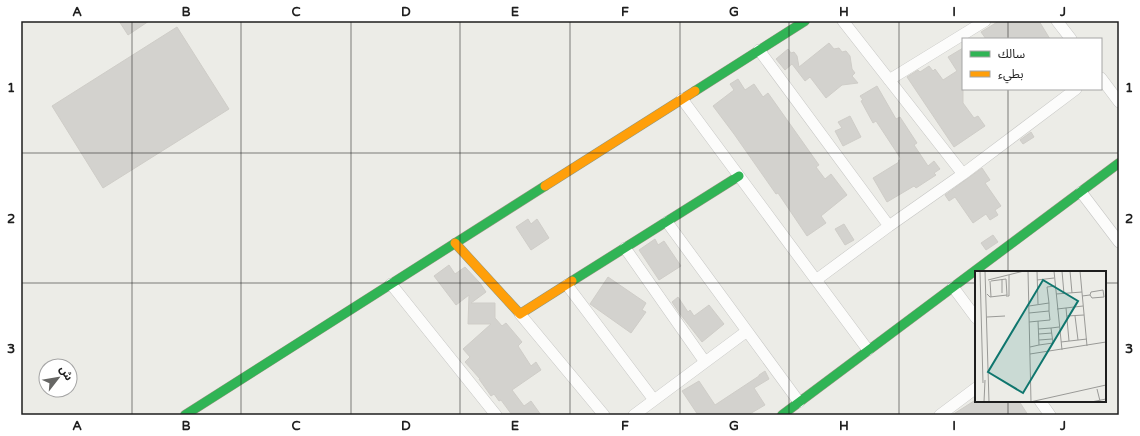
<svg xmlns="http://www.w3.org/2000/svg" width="1140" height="436" font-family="'Varela Round','Noto Sans Arabic',sans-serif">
<rect width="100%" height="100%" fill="#ecece7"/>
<!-- building -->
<path fill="#d3d2ce" stroke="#cfcdc8" d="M119,21H149L128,35Z
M999,21H1039L1050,39H986L981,32Z
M177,27L229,109L103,188L52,106Z
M829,43L834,49L839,48L842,52L846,51L850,56L852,69L855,73L852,76L858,83L842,85L826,98L810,77L805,81L792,64L785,70L776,59L788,49L791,53L794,52L797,56L799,67Z
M963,48V103L974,118L978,116L985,126L954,147L907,77L918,70L920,72L929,66L933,71L935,69L943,80L957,71L948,57Z
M738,79L745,90L754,84L763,97L768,93L819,165L816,167L825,179L831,174L847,195L821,216L826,223L807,236L778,193L776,194L734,134L713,106L734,90L730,84Z
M877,86L896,119L900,117L917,143L914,145L928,166L934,161L940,169L934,173L936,175L916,188L914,186L887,202L873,178L899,162L898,161L901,159L876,121L873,123L861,101L863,100L860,96Z
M850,116L861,137L843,146L835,131L842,128L838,122Z
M1031,132L1034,137L1023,144L1020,140Z
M982,168L990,180L985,183L1001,206L995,210L998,215L990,220L986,214L973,223L955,197L949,201L945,195Z
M528,219L531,224L537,219L549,238L531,250L516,227Z
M844,224L854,240L845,245L835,229Z
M993,235L998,242L986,250L981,243Z
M655,239L658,245L664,241L681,266L659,280L639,250Z
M449,265L455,274L465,267L480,283L486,292L471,303H495V318L502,326L506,323L522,342L518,346L531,366L536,362L541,370L512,390L524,406L531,401L541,415H512L501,400L499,401L494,394L491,396L479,379H480L465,362L470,357L463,349L491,324H468L469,295L456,305L434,276Z
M608,277L646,303L642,310L646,312L631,333L590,304Z
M678,297L688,312L690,310L694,316L709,305L724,324L702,342L680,314L672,302Z
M765,371L769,379L754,388L765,405L748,415H698L682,391L699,381L715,405L759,376V375Z
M974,401H1019L1028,415H952Z"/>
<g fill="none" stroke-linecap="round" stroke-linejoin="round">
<defs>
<path id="street" d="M843,21L963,174L1076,89
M1057,21L1071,39
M759,50L889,226L963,174
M1101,78L1119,102
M889,80L985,21
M682,99L816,280L889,226
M1081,192L1119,242
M667,222L747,331
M625,248L705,362
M816,280L868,350
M391,284L496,415
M567,285L654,400
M953,287L976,318
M520,314L604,415
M1040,401L1050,415
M634,415L747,331L799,402
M940,415L976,388"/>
<path id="fast" d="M695,91L805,21
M572,281L739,176
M185,415L545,186
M782,415L1119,163"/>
<path id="slow" d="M545,186L695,91
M455,243L520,314L572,281"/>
</defs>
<!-- street casing -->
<use href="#street" stroke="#c5c5c3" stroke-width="12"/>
<!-- fast casing -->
<use href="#fast" stroke="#92977e" stroke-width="10"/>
<!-- slow casing -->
<use href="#slow" stroke="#92977e" stroke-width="10"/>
<!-- street -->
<use href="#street" stroke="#fcfcfb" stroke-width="11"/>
<!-- fast -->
<use href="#fast" stroke="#30b455" stroke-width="9"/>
<!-- slow -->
<use href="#slow" stroke="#ff9f0a" stroke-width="9"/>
</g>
<!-- grid -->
<path fill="none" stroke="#1e1e1e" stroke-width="1" stroke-opacity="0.55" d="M132,21V415M241,21V415M351,21V415M460,21V415M570,21V415M680,21V415M789,21V415M899,21V415M1008,21V39M1008,89V272M21,153H1119M21,283H976M1105,283H1119M1008,401V415"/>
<!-- overview -->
<g transform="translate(975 271)">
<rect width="131" height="131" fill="#ecece7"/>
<path fill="none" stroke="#9a9a97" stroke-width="1" d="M5,0L8,112M10,0L14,131M53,0L56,131M62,0L63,33M79,0L87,79M87,0L89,23M95,0L97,22M105,0L112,75M109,0H126M27,8V22M13,9L49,0M62,9L79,7M15,10L16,26M12,23L15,26L32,24L31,8L16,10M81,23L107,21M31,25H34V4M107,25L115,24L116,21L128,19L129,26L117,27L115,24M54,35L74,32L72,16L80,15M91,37L94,70M82,38L108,35M54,42L74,40V32M92,45L109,44M100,45L103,69M12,46L30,45M54,51L75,49L74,40M63,58L76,57M64,63L77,62M64,69L77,68M86,71L112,68M64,74L78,72L76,57L84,56M55,76L64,74L63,50M55,83L131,71M122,118L125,130M9,131L10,109M55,131L131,114M116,131L131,128"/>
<path fill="#0f766e" fill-opacity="0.15" stroke="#0f766e" stroke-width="2" d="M68,9L103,30L48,122L13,101Z"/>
<rect width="131" height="131" fill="none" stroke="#1e1e1e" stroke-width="2"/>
</g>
<!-- border -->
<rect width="1140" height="436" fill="none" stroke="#ffffff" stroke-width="44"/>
<!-- legend -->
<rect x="962" y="38" width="140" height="52" fill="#ffffff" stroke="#a5a5a5"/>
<rect x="970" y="51" width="20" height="6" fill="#30b455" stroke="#a5a5a5"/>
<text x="998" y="58" font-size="12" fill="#1e1e1e">سالك</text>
<rect x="970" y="71" width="20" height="6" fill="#ff9f0a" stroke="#a5a5a5"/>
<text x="998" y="78" font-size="12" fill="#1e1e1e">بطيء</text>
<!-- north arrow -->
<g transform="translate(58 378) rotate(59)"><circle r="19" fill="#ffffff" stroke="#a5a5a5"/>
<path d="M0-3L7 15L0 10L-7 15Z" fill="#666664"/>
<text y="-6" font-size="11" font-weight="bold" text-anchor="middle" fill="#1e1e1e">ش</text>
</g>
<rect x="22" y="22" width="1096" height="392" fill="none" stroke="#1e1e1e" stroke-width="1.5"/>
<g font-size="13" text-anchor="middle" font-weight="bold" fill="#1e1e1e">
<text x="77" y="16">A</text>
<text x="186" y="16">B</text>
<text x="296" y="16">C</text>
<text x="406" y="16">D</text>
<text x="515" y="16">E</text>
<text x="625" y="16">F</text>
<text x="734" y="16">G</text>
<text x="844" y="16">H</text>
<text x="954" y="16">I</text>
<text x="1063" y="16">J</text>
<text x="11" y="92">1</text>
<text x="1129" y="92">1</text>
<text x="11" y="223">2</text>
<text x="1129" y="223">2</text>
<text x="11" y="353">3</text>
<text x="1129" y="353">3</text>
<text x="77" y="430">A</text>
<text x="186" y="430">B</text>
<text x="296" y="430">C</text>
<text x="406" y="430">D</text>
<text x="515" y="430">E</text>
<text x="625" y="430">F</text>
<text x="734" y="430">G</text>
<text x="844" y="430">H</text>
<text x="954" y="430">I</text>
<text x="1063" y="430">J</text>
</g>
</svg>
